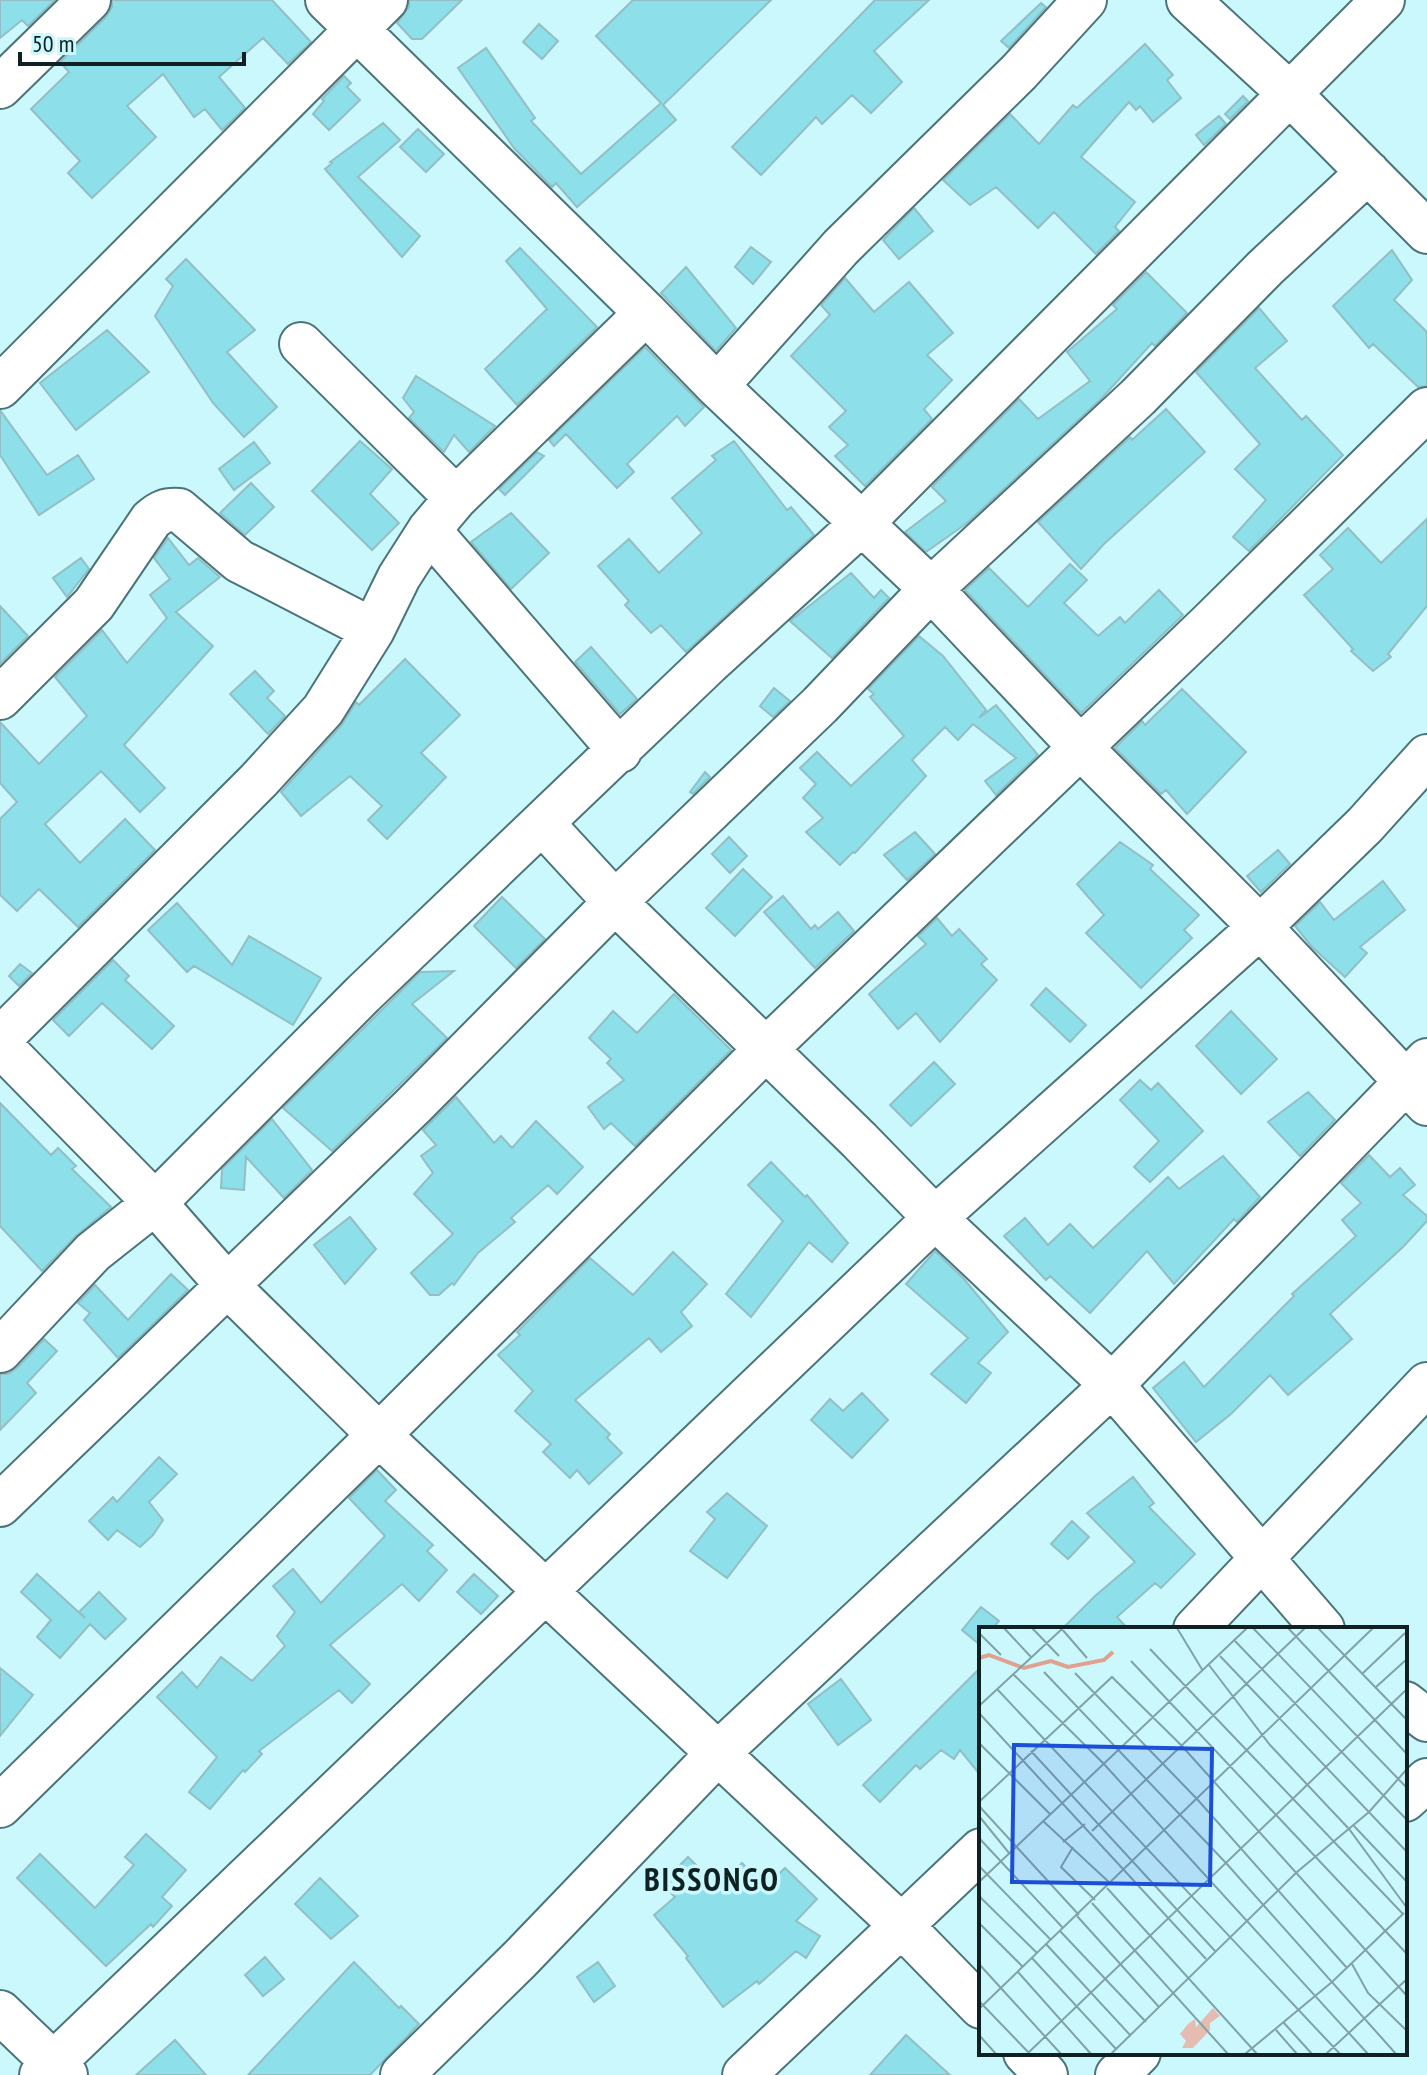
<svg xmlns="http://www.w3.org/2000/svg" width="1427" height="2075" font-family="'PT Sans Narrow',sans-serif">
<rect width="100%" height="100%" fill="#cbf8fd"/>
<!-- building -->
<path fill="#8ddfe9" stroke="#93bec4" stroke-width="2" d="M0,0H55L28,26L22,20L0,38Z
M112,0H272L311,42L288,64L263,38L219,77L245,108L222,130L205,109L194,117L163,74L127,106L156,137L92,198L68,173L80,161L31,109L69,72L60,62L106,17L112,7Z
M409,0H462L422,39H412L397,23L409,7Z
M633,0H771L663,105L676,120L577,207L556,183L552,187L514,148L458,68L486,48L535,118L531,121L581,174L661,103L596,36Z
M875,0H929L874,51L902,82L871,113L852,95L822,124L816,117L761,175L732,147Z
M1041,3L1046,7L1009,48L1001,41Z
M539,24L558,41L542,59L523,42Z
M1145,44L1173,75L1167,80L1181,98L1153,122L1140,106L1136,110L1129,102L1081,157L1135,202L1115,227L1119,231L1096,254L1054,212L1038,228L996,187L970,205L943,180L1010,114L1039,144L1073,105L1077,108Z
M344,76L351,83L347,87L360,100L329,130L313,114L324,101L322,99Z
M1243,96L1248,101L1230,119L1225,114Z
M1219,116L1226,124L1204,145L1196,135Z
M383,123L400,140L358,177L420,236L402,257L325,169L332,163L330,162Z
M418,129L444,154L426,172L400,147Z
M914,208L933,231L899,259L883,240Z
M751,247L771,262L753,284L735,267Z
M520,248L597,327L517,405L485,369L547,309L506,261Z
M1392,250L1412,280L1394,300L1427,332V386L1418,387L1373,344L1369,348L1333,306Z
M186,259L255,330L227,352L277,407L244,437L213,403L155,316L173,286L166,279Z
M686,267L736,328L716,351L661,293Z
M1146,272L1187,313L1155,346L1152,343L1102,398L967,523L926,552L905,532L946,501L932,487L1019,399L1038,419L1090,381L1067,352L1117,309L1113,305Z
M845,278L874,312L909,282L953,333L927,355L952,380L924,409L932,419L865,486L835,456L848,445L829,427L846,411L791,356L830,315L821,305Z
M1259,308L1287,341L1255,368L1302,420L1306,416L1343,455L1249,551L1233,537L1266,500L1235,469L1260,444L1196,372Z
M107,330L149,372L76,430L40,383Z
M645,347L704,407L685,426L677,416L627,464L634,472L617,488L566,434L554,446L549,440Z
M416,376L495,426L469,452L454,435L444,452L409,418L414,412L403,398Z
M1166,409L1205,452L1104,544L1081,569L1038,522L1130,437L1132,440Z
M0,410L47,475L78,455L94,479L39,515L0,455Z
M360,441L392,469L370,494L399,523L372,550L312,491Z
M734,441L787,510L791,507L814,535L686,652L661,625L651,633L625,605L629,601L598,566L629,539L659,573L702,533L672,498L716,460L712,456Z
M254,442L270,463L234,490L219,469Z
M537,452L544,456L505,495L499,489Z
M251,483L274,507L245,535L220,513Z
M511,513L549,553L511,589L471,542Z
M1427,519V606L1388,654L1391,657L1373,671L1351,651L1353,649L1304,595L1333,569L1320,555L1348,528L1381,563Z
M168,538L189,565L198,558L220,577L176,612L213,646L124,745L165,788L140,812L101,771L45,824L80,863L125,819L155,850L78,927L39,889L17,911L0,895V819L17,802L0,783V722L39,764L87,716L55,677L102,630L127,663L167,618L150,595L170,579L154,558Z
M81,558L89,569L67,597L53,578Z
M1070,564L1087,580L1064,603L1098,636L1120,617L1125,623L1159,590L1183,615L1081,713L965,590L989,568L1028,607Z
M851,573L874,598L881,590L889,598L832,658L790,621Z
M0,606L28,636L0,664Z
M919,636L943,656L986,710L979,718L996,705L1038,755L996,795L985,781L1016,758L973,724L958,740L945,727L912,760L926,776L855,853L853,852L840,865L806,832L823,818L803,798L816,784L800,768L817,752L851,786L904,736L870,697L874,694L868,689Z
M591,647L637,699L620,714L575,662Z
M405,659L460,715L421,753L446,777L387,839L368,820L382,806L350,776L301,816L281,792L341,726L356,702L359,705Z
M255,671L274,691L267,698L285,716L268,734L230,694Z
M774,688L790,701L773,717L760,706Z
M1182,689L1246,752L1187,814L1166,790L1161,794L1115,748L1142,721L1145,725Z
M705,772L710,777L693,794L690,792Z
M915,832L935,854L907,880L884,855Z
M729,837L747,856L730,873L712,854Z
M1120,842L1153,865L1150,869L1199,915L1184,930L1192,938L1141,988L1086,933L1104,915L1077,884Z
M1278,850L1290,864L1261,892L1247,876Z
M743,869L772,897L735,936L706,908Z
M1383,881L1405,910L1360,947L1367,953L1345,977L1312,947L1295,926L1320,902L1334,920Z
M783,896L811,929L815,925L818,929L838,912L854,931L815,968L764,912Z
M502,897L545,939L516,968L474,926Z
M177,903L232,965L249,936L321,978L293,1025L194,966L187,972L148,930Z
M937,918L952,936L959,929L987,959L981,964L997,980L940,1042L916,1013L898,1029L869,994L926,944L918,936Z
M113,960L129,976L125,980L174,1026L152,1049L102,1003L69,1036L53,1020Z
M20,964L32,973L19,986L9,976Z
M454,971L412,1004L447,1038L332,1151L283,1108L420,972Z
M1046,988L1086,1025L1070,1042L1031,1005Z
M674,994L731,1050L635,1146L611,1123L604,1129L588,1107L624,1080L607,1063L611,1059L589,1038L613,1011L637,1033Z
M1231,1011L1277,1059L1241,1094L1196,1046Z
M934,1062L955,1084L911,1126L890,1105Z
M1140,1080L1151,1090L1158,1083L1203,1131L1150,1182L1134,1167L1159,1141L1120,1100Z
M1308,1092L1335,1120L1300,1156L1268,1122Z
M456,1097L494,1143L501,1136L512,1148L536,1121L583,1167L557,1194L548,1185L511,1218L515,1222L478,1253L454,1285L452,1283L439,1295H430L411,1273L453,1234L414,1194L433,1173L421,1156L436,1145L423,1130Z
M0,1103L51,1155L58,1148L76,1166L72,1169L111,1207L76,1236L42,1271L0,1226Z
M272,1119L312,1170L284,1198L246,1157L244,1190L221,1188L222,1169Z
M1369,1155L1390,1177L1400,1168L1415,1185L1403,1195L1427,1216V1221L1403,1247L1330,1314L1352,1339L1288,1395L1270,1375L1231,1414L1196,1442L1153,1388L1184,1362L1204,1387L1294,1296L1292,1294L1356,1236L1342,1220L1361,1203L1341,1183Z
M1223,1156L1260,1197L1237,1222L1234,1219L1174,1284L1147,1251L1090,1313L1050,1276L1046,1280L1004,1236L1025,1218L1048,1245L1070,1224L1093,1248L1168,1177L1179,1189Z
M771,1162L805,1197L807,1195L848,1243L832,1262L809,1242L751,1317L726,1294L783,1221L748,1185Z
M350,1217L376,1249L345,1284L314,1245Z
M935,1251L964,1279L1008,1332L978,1363L991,1373L966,1403L931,1374L968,1338L906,1284Z
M673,1252L707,1284L681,1312L692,1326L661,1352L649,1338L575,1400L610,1434L607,1438L622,1453L589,1484L577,1470L570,1478L543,1452L551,1444L515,1411L533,1391L498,1355L520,1335L517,1332L590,1258L633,1295Z
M171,1274L188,1290L118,1358L84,1320L90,1313L78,1303L95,1285L128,1320Z
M44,1339L57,1351L27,1383L36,1393L0,1430V1374H8L18,1367Z
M862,1393L888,1420L852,1458L811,1420L830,1399L843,1411Z
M159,1457L177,1474L149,1502L163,1520L153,1535L140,1547L117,1530L108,1540L89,1521L113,1497L117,1502Z
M377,1470L396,1490L385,1501L433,1545L427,1551L447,1570L419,1601L402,1584L330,1645L370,1684L352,1703L339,1690L259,1751L262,1754L245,1772L243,1770L210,1809L189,1792L217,1757L157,1697L182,1672L197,1688L221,1657L252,1681L285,1646L277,1636L295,1612L273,1586L293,1569L321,1603L385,1536L349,1498Z
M1133,1477L1154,1503L1149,1507L1195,1554L1161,1588L1155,1583L1117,1617L1128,1629H1062L1095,1596L1135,1562L1087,1513Z
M727,1493L767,1526L727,1578L690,1551L715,1519L707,1512Z
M1072,1521L1089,1537L1068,1559L1051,1544Z
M37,1574L85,1618L79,1612L99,1592L126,1619L105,1639L90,1624L60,1658L37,1637L51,1620L21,1592Z
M474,1574L498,1596L481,1614L457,1592Z
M981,1607L999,1621L992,1629H981L980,1645L962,1630Z
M981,1667V1776L960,1750L954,1759L941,1750L920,1769L916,1765L880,1802L863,1785Z
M0,1668L33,1695L0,1736Z
M841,1679L871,1720L838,1745L808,1704Z
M146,1834L186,1870L162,1897L172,1906L153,1927L151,1924L106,1966L17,1878L40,1854L95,1908L134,1865L125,1857Z
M688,1857L718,1887L742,1863L765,1887L785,1868L817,1899L796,1921L820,1936L806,1958L796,1951L759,1984L757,1981L723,2007L686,1958L688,1956L654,1915L675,1897L661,1884Z
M320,1878L358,1916L331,1939L295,1904Z
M265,1957L284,1979L263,1996L245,1975Z
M354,1962L399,2008L401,2006L419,2024L370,2075H248Z
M598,1962L615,1986L594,2002L577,1977Z
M906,2035L950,2075H870Z
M175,2040L206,2075H136Z"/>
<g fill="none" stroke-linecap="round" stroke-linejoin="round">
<defs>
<path id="minor" d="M327,0L646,313L717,386L931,589L1080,747L1260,927L1427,1104
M1188,0L1290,94L1427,232
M0,87L89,0
M301,344L456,498
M717,386L841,247L1019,72L1085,0
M0,387L386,0
M429,530L620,751
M0,698L94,604L151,520C160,512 166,509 179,510L239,561L373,630
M543,824L615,902L859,1140L935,1218L1112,1385L1323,1629
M0,1039L259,780L323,710L373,630L399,577L429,530L456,498L646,313
M0,1045L155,1203L227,1285L379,1435L903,1927L981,2007
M0,1351L93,1252L155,1203L363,994L709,663L860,525L1383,0
M0,1505L413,1106L615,902L820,705L931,589L1138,397L1265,268L1368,172
M1195,1629L1427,1384
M1405,1703L1427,1720
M1405,1800L1427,1780
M0,1806L379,1435L765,1050L1210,623L1427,409
M0,2012L66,2075
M1025,2053L1046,2075
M41,2075L935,1218L1260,927L1365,825L1427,756
M402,2075L520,1959L719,1752L1112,1385L1427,1060
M744,2075L981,1850
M1117,2075L1139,2053"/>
</defs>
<!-- minor casing -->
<use href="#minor" stroke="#4b7479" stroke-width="46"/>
<!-- minor -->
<use href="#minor" stroke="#fff" stroke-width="42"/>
</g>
<g text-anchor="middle" stroke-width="7" stroke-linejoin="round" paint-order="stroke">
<!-- district labels -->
<g font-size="32" font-weight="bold" letter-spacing="2" fill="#0f2123" stroke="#cbf8fd">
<text x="712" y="1891">BISSONGO</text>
</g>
</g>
<!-- overview -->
<g transform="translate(979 1627)">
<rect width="428" height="428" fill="#cbf8fd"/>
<path d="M234,381L241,389L231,396V403L214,421H203L207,414L201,407L209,397L216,392L217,400Z" fill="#e6bcb1"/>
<path fill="none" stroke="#e1a18f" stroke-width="4" d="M0,31L10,28L45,41L72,34L89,40L125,33L134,25"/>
<path fill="none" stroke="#80a2a6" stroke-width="2" d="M25,1L52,30M53,1L80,29M82,1L108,31M198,1L224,44M274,1L428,161M309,1L428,127M339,1L428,93M0,6L22,28M256,14L428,193M171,22L424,287M241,29L428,225M152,34L428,327M230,38L291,118L370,202L428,281M65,45L247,236L417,427M96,46L218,172L368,341M384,46L426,6M34,47L124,136L389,427M397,60L428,32M18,62L361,427M0,79L84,1M0,86L227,332M0,116L71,187M52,124L236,324M0,175L133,50L202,118L428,369M0,179L100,288M0,189L30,226M64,194L132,257M375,199L428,255M113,204L326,1M0,211L84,301M84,215L106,197M94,220L82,240L116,273M0,239L71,312M0,255L268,1M128,261L278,427M0,269L58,326M113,276L249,427M98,289L180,380M0,296L44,340M81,304L167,395M67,317L152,409M53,331L137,422M0,337L82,427M373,337L389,366L428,404M39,345L112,427M0,374L50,426M0,382L394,1M305,396L333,427M297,403L318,427M0,408L17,427M48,427L428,62M132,427L318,245L390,185L428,142M266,427L353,355L425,286M347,427L428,352"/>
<path fill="#1d4ed8" fill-opacity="0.15" stroke="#1d4ed8" stroke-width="4" d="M35,118L233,122L231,258L33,255Z"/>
<rect width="428" height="428" fill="none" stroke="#0f2123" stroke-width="4"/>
</g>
<!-- scale -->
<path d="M20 52v12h224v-12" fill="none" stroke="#0f2123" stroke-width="4"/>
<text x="32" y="52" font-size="24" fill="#0f2123" stroke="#cbf8fd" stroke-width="6" paint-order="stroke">50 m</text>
</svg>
